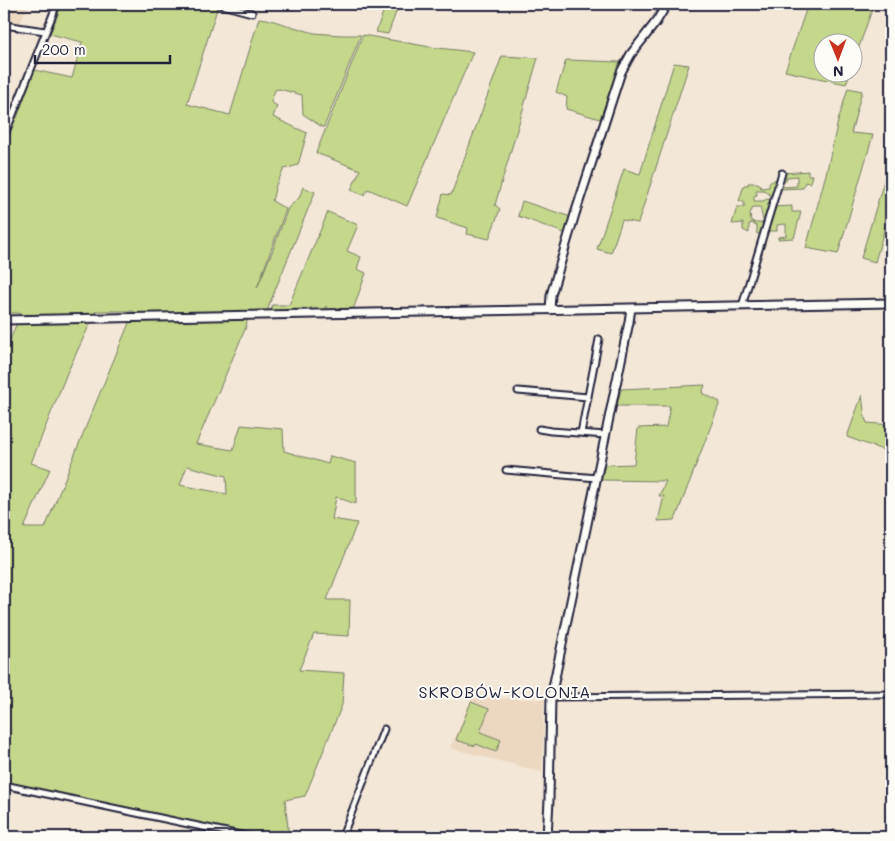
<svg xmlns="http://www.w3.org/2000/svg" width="895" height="841" font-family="Mali,sans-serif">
<rect width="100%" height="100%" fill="#f3e7d7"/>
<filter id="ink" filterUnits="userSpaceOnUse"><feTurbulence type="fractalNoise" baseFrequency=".02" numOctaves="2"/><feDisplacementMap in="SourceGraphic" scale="10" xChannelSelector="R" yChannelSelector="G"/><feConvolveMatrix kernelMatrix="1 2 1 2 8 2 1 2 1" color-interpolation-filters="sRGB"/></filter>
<g filter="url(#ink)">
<!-- built -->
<path fill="#ecd8c1" d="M4,4H28L19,26L4,23Z
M472,698L544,699L542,772L450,748Z"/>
<!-- green -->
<path fill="#c5d78b" stroke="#747c63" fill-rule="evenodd" d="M62,4H211L218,6L187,104L230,115L259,18L267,19L314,33L341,35H361L324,127H322L303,114L302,95L279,89L275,90L271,102L277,106L273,117L307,133L298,165L284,169L276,185L272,201L286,209L257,288L272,252L288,208L299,198L303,187L315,192L269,305L268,310L267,311L253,313L249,310L246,327L196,444L233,450L241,425L283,429L284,451L328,464L330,456L356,463V504L336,497L332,519L357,523L327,600H350L349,636L314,634L299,670L344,673L342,705L305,796L285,800L289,837H267L254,833L230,830L4,782V354L21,313H4V116L17,118L34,70L72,78L82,42L50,34ZM96,311H134L87,424L45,528H24L50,469L31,463L67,373ZM187,466L226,476L227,494L180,485Z
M386,4H399L388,34L376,32Z
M808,4H874L853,64L852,42H822V72L850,73L846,84L785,71Z
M363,35L430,47L473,52L407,206L368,189L364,195L351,190L360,170L316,153Z
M502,56L538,58L495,205L500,209L489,239L467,234L468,228L437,218L443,194L451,195Z
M566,60L620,62L600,119L566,109L567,97L556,92Z
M674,63L689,65L638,223L622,220L611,253L597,249L624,169L640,174Z
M848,88L862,91L851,133L873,135L838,254L806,248L826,174L838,121Z
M891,157V205L875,262L861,258Z
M808,171V175H812L810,183L805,182L803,188L780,189L781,186L786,187L797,186V176L787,177L786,181L782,183L781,181L784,173Z
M776,179L777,181L773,195H770L764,190H756V193H757V195L754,196V201H763L767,199L771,200L765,220H763L760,207H753L751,212L750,213L751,221L754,222V223H764L761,235L756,233L757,232V226L754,225L753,223L749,224V233L743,230V223L732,224L737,207H744V201H739L744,185H748V183H758V184H760L761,188L769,187V183Z
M522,201L571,217L567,234L518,216Z
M792,206V212H801L794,238L778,239V237L786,236V224L777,225V231H765L773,207Z
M328,212L358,225L347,251L361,257L357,269L366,273L353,310H325L327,307L326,306L323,310L311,311V307L310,308L308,311L272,312L271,310L272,305H289Z
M705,385L702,393L720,402L675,520L658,521L664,496H659L666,481L601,480L605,465L634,464L638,428L666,427L670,406H617L621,389Z
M862,395L865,418L867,423L891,425V453L847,437Z
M471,702L489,709L480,732L501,740L496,752L476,744L475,746L456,740Z"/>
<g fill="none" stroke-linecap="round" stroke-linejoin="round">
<defs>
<path id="street" d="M218,4L252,13
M4,25L45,31
M4,137L57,4
M742,306L782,173
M518,391L588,397
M539,429L551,431L606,435
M581,433L599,339
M506,470L597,478
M551,697L891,694
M4,785L250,837
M342,837L384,729
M831,837L835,834"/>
<path id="secondary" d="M550,310L551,295L575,214L621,72L631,54L656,22L667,4
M4,320L891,303
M547,837L549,800L551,697L629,322L631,308"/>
</defs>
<!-- street casing -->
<use href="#street" stroke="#22223b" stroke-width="9"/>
<!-- secondary casing -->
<use href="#secondary" stroke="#22223b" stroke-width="11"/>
<!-- street -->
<use href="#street" stroke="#fdfcf7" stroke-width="5"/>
<!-- secondary -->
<use href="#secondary" stroke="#fdfcf7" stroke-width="7"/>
</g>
</g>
<g text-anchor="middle" stroke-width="4" stroke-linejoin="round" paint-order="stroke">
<!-- quarter labels -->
<g font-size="16" letter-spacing="1" fill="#22223b" stroke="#fdfcf7">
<text x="505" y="698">SKROBÓW-KOLONIA</text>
</g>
</g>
<!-- margin -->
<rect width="895" height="841" fill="none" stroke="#fdfcf7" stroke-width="20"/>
<rect x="10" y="10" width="875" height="821" fill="none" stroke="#22223b" stroke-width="2" filter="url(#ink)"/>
<!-- north arrow -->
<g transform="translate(838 58) rotate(179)"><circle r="24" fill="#fdfcf7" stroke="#a5a5ac"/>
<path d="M0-4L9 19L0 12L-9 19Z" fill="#c8321e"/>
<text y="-8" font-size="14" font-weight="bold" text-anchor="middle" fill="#22223b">N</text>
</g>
<!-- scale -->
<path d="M35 55v8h135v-8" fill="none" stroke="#22223b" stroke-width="2.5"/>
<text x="42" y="55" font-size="15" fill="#22223b" stroke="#fdfcf7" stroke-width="4" paint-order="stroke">200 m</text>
</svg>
